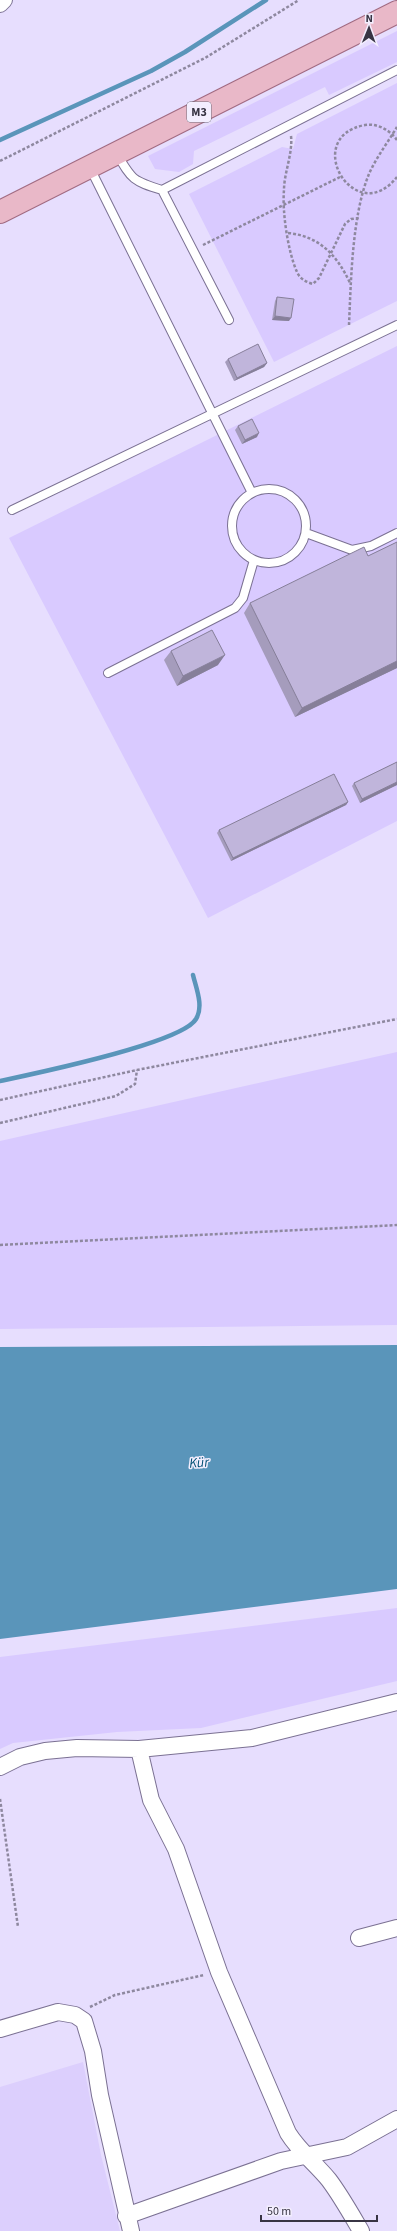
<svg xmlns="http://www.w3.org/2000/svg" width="397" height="2231" font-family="'Source Sans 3',sans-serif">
<rect width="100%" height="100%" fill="#e7defe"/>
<!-- built -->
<path fill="#dccffd" d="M83,2062L101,2155L120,2231H0V2087Z"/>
<!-- green -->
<path fill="#d9caff" d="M397,31V62L329,95L325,87L194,151L193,164L179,172L155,169L148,156Z
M397,83V301L274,362L189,194L282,147L293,149L297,134Z
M397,346V821L208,918L9,538Z
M397,1052V1325L0,1329V1141Z
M397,1608V1681L201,1728L117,1732L13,1743L0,1749V1657Z"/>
<!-- water -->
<path fill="#5a95ba" d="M397,1345V1589L0,1639V1347Z"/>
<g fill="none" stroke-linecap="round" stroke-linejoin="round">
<!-- stream -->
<path stroke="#5a95ba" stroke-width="4.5" d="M0,140L151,71L185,52L266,0
M0,1081C33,1074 182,1043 196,1019C204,1006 196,988 193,975"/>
<defs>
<path id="lane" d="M117,154C132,180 133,181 162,190L397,70
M90,168L252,493
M162,190L229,320
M232 526a37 37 0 1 1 74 0a37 37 0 1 1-74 0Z
M12,510L397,325
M306,533L352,550L371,546L397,533
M108,673L235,608L243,598L254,560"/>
<path id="street" d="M0,4L4,0
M139,1749L151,1800L176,1849L219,1972L288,2133C299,2151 316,2164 329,2180C341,2196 351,2214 361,2231
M0,1767L20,1757L45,1751L77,1748L139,1749L252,1738L397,1702
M359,1938L397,1928
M0,2029L58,2012L75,2015L84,2021L93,2051L100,2095L131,2231
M126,2216L281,2161L347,2147L397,2119"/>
<path id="primary" d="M0,212L397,12"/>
</defs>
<!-- lane casing -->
<use href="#lane" stroke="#7b7193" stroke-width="10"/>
<!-- street casing -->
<use href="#street" stroke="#7b7193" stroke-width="18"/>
<!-- primary casing -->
<use href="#primary" stroke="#a16b82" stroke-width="24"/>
<!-- path -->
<path stroke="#8e889f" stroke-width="2.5" stroke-dasharray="3 2" stroke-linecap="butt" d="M291,136C293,153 284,173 284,190C282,212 288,252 297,272C300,279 306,282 313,284L319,278L345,224L351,219L359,218
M397,140C390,130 377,123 365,125C300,137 355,230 397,177
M0,161L205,58L299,0
M288,233C319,236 337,255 350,283
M203,245L340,177
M349,325C351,280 352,215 369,174C376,158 388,142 397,127
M0,1100L137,1070L397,1019
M0,1123L116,1096L135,1084L137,1070
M0,1245L397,1225
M0,1799L18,1927
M90,2007L115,1995L204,1975"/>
<!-- lane -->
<use href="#lane" stroke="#fff" stroke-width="8"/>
<!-- street -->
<use href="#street" stroke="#fff" stroke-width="16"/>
<!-- primary -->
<use href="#primary" stroke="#e9b8c8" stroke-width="22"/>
</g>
<!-- wall -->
<path fill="#a59cbc" d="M277,297L289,321L272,320L275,301Z
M228,359L267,363L264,367L234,381L225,362Z
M238,426L257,437L242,444L235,430Z
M397,542V668L295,717L244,613L250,603L368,556Z
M171,651L218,665L177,686L164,660Z
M397,762V785L360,803L352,786L354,783Z
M348,802L346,805L231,861L217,833L219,830Z"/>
<!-- shaded-wall -->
<path fill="#867f99" d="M275,316L291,318L289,321L272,320Z
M267,363L264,367L234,381L237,378Z
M259,433L257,437L242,444L245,440Z
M225,655L218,665L177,686L183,676Z
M397,661V668L295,717L302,708Z
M397,782V785L360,803L362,799Z
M348,802L346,805L231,861L233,858Z"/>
<!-- building -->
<path fill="#c0b5db" stroke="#867f99" d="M277,297L294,299L291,318L275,316Z
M258,344L267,363L237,378L228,359Z
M252,419L259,433L245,440L238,426Z
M397,542V661L302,708L250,603L364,547L368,556Z
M212,630L225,655L183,676L171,651Z
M397,762V782L362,799L354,783Z
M334,774L348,802L233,858L219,830Z"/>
<g text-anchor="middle" stroke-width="3" stroke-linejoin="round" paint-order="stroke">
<!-- shield labels -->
<rect fill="#f3eefe" stroke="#706c7b" stroke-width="1" x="187" y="102" width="24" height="20" rx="3"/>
<g font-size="12" font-weight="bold" fill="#383443">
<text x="199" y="116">M3</text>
</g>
<!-- water labels -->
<g font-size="14" font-style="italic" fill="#035176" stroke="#f3eefe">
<text transform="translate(199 1462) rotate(-4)" y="5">Kür</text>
</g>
</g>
<!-- north arrow -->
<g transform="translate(369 28) rotate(1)" stroke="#f3eefe" stroke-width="3" paint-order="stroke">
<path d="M0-3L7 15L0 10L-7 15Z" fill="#383443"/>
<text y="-6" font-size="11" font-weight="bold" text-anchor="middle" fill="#383443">N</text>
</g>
<!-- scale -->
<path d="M261 2215v6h116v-6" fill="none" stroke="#383443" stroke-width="2"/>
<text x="267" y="2215" font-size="12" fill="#383443" stroke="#f3eefe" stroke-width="3" paint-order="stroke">50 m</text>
</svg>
